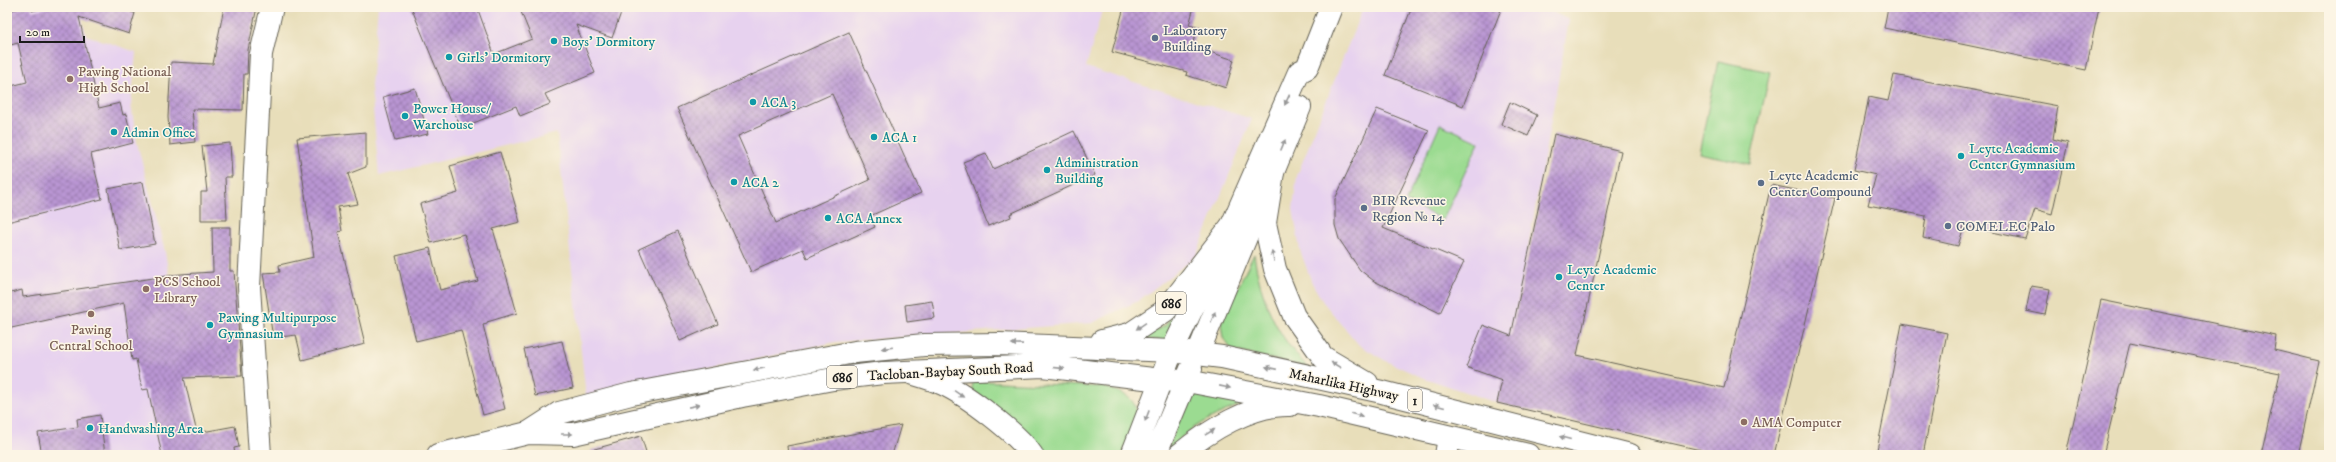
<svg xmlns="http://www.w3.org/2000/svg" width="2336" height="462" font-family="'IM FELL DW Pica',serif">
<defs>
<pattern id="building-cross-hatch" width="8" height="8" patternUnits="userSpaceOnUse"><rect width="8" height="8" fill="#b995d3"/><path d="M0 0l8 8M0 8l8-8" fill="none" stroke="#9679aa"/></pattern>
</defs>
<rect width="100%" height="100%" fill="#fcf5e5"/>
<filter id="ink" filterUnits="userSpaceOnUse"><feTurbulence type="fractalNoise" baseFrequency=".025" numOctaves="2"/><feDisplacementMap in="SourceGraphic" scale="8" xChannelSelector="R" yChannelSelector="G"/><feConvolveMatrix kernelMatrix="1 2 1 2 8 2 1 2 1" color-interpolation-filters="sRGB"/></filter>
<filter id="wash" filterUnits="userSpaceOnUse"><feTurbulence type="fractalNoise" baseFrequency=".012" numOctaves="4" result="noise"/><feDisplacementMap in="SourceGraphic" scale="16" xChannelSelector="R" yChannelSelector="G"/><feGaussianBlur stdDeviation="0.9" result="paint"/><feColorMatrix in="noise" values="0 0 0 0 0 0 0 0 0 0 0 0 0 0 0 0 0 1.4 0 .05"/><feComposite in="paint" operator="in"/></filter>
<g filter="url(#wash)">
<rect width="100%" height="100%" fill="#e8deba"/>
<!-- built -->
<path fill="#e7d2ef" d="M7,7H79L86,35L136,52L131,105L137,143L165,252L186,376L205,455H7Z
M291,7H323L289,14Z
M378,7H1103L1086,67L1252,119L1196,256L1138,301L1092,323L835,342L586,396L557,133L379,176L371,86Z
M1363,7H1542L1569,20L1524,270L1497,403L1419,376L1386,361L1359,345L1323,302L1312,283L1300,250L1293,209L1297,176Z"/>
<!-- grass -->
<path fill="#9bdb91" stroke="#5c7c56" d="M1718,61L1770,72L1750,164L1699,153Z
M1440,124L1479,142L1443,220L1406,201Z
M1254,254C1260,297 1276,336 1308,367L1232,350L1223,338L1221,323Z
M1188,292L1172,341L1144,339L1143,337L1165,326Z
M978,381L1103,387C1152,399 1136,419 1122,455H1043L972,389L973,382Z
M1190,391L1254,399C1221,413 1188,424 1166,454Z"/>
<g id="blocks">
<!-- building -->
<path fill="url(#building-cross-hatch)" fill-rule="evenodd" d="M26,7H31L32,11L49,7H115L135,13L129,34L79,17L99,108L120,103L123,115L126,114L133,143L91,154L102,199L7,222V87L27,82L18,43L7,46V11Z
M224,7H257L248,50L247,74H244L243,110L192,109L195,142L170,145L168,117L171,62L213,64Z
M411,7H477L494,54L532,39L519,7H623L612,38L576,25L595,73L545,94L550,104L520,116L516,106L461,128Z
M1124,7H1194L1189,25L1197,27L1192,46L1234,60L1226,88L1186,75L1187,72L1112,52Z
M1412,7H1502L1463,106L1385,75Z
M1888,7H2099L2086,70L1884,28Z
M849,32L921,193L870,216L875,227L807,258L803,249L751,272L677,108ZM832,94L870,180L776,223L738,136Z
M1894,75L2058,106L2053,139L2068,143L2052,214L2035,209L2025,239L1964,226L1958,246L1923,238L1926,216L1868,205L1876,175L1854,170L1869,97L1888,101Z
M415,88L428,134L395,141L383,97Z
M1510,102L1537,115L1528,136L1501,124Z
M1377,109L1429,130L1383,228L1464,262L1440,313L1374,281L1360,270L1339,239L1335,225V199Z
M1074,131L1095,175L1010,214L1011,217L988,226L963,162L986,153L993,169Z
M366,132V167L348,174L358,204L338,207L342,231L338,232L365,344L302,360L296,335L273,338L263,273L280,272L279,265L314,257L297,138Z
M1554,134L1621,151L1577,355L1724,388L1771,185L1835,198L1774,455H1722L1497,403L1502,380L1466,367L1483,325L1511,336Z
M230,143L232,177H225L227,220H201V192H207L202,146Z
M500,152L520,222L493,229L517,313L487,322V324L483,325L505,409L483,415L461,330L416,341L396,256L430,248L440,290L478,281L464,234L431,243L420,204L458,193L450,166Z
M143,182L155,244L120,250L108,189Z
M212,227H230V271H234L242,376L184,378L197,433L235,426L239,447L234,448L235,455H162L148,389L142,390L136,359L132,360L124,303L7,329V294L22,290L23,297L181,274L213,272Z
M678,231L718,324L680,341L639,249Z
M2031,286L2050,289L2045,315L2026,311Z
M2101,300L2276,336L2274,350L2319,361L2298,455H2261L2280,373L2130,343L2103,455H2066Z
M932,301L935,318L907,322L905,305Z
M1902,324L1947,333L1923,455H1876Z
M562,341L573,388L535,396L524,349Z
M100,415L105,455H42L38,433L78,427L77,419Z
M901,425L892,455H788L787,446Z
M641,436L647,455H591V450Z"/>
</g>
</g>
<g filter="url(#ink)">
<use href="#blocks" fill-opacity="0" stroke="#636053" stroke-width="1"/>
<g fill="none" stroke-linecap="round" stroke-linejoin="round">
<defs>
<path id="secondary" d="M1172,351L1232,225L1299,72L1307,68L1331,7
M1198,353L1300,107
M260,455L249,287L261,54L272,7
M1446,455L1449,438"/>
<path id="primary" d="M1102,341L1130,334L1166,310L1232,225
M528,433L559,413L631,394L855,352L924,345L1000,344L1172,351
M438,455L528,433L573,434L742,396L833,379L883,373L1043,366L1161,380"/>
<path id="highway" d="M1274,166L1265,223L1275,269L1294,316L1323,357L1367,383
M911,373C921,376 932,379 943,384C967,395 1017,433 1032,455
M1161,380L1187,381L1319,406L1528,455
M1132,455L1172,351L1222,357L1382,392L1630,455
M1155,455L1191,369
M1179,455C1208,431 1251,404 1290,405"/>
</defs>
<!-- secondary casing -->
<use href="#secondary" stroke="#636053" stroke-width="24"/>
<!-- primary casing -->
<use href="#primary" stroke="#636053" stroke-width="24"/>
<!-- highway casing -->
<use href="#highway" stroke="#636053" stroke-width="24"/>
<!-- secondary -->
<use href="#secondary" stroke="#fff" stroke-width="22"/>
<!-- primary -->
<use href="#primary" stroke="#fff" stroke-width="22"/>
<!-- highway -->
<use href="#highway" stroke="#fff" stroke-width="22"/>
</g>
<!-- one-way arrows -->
<defs><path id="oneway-solid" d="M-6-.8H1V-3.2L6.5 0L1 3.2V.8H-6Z"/></defs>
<g fill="#999">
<use href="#oneway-solid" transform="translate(1287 100) rotate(115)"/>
<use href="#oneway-solid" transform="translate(1283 145) rotate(-67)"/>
<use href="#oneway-solid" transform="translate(1273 256) rotate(-102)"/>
<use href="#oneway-solid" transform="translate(1213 317) rotate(-68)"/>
<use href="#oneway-solid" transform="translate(1141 326) rotate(146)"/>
<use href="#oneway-solid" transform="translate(1017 344) rotate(-179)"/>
<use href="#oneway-solid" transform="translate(887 348) rotate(173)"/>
<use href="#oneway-solid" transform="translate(1336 365) rotate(-149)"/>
<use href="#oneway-solid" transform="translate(1059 368) rotate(5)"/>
<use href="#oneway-solid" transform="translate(1271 368) rotate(-167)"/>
<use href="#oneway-solid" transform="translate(759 369) rotate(169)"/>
<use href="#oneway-solid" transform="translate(1225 387) rotate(11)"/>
<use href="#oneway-solid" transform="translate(959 394) rotate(34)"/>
<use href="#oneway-solid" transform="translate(694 406) rotate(-11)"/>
<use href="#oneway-solid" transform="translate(1439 406) rotate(-166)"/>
<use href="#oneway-solid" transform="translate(1357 415) rotate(14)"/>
<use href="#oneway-solid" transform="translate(1147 416) rotate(111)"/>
<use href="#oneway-solid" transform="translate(1210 432) rotate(-31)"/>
<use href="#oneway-solid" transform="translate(567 434)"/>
<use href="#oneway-solid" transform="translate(1565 438) rotate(-165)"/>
</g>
</g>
<!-- markers -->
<g fill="#5c6f8a" stroke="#fcf5e5" stroke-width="1.5">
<circle cx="1155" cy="38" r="4"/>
<circle cx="1761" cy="183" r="4"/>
<circle cx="1364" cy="208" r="4"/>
<circle cx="1948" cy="226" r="4"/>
</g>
<g fill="#0f9aa8" stroke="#fcf5e5" stroke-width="1.5">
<circle cx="554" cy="41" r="4"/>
<circle cx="449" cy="57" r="4"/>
<circle cx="753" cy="102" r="4"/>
<circle cx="405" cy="116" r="4"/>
<circle cx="114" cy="132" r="4"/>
<circle cx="874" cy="137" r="4"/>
<circle cx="1961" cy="156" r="4"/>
<circle cx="1047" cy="170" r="4"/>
<circle cx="734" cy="182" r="4"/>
<circle cx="828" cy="218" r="4"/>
<circle cx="1559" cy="277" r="4"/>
<circle cx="210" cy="325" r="4"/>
<circle cx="90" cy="428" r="4"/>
</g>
<g fill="#8d6e63" stroke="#fcf5e5" stroke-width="1.5">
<circle cx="70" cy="79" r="4"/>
<circle cx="146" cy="289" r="4"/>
<circle cx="91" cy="314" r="4"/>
<circle cx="1744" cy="422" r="4"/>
</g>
<g text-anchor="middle" stroke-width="3" stroke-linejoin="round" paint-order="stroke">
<!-- shield labels -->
<g fill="#fcf5e5" stroke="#5f5d58" stroke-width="1">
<rect x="1156" y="292" width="30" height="22" rx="3"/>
<rect x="827" y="366" width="30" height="22" rx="3"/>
<rect x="1408" y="389" width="14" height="22" rx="3"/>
</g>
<g font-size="13" font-weight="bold" fill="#1c1c1c">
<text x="1171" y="308">686</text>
<text x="842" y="382">686</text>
<text x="1415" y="405">1</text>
</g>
<!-- service labels -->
<g font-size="14" fill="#4e5e75" stroke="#fcf5e5" text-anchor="start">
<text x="1163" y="35">Laboratory<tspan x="1163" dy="16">Building</tspan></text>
<text x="1769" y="180">Leyte Academic<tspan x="1769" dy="16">Center Compound</tspan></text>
<text x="1372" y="205">BIR Revenue<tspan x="1372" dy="16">Region № 14</tspan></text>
<text x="1956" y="231">COMELEC Palo</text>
</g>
<!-- culture labels -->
<g font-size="14" fill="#0d838f" stroke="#fcf5e5" text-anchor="start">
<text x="562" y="46">Boys' Dormitory</text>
<text x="457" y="62">Girls' Dormitory</text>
<text x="761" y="107">ACA 3</text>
<text x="413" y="113">Power House/<tspan x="413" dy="16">Warehouse</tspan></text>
<text x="122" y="137">Admin Office</text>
<text x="882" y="142">ACA 1</text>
<text x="1969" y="153">Leyte Academic<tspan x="1969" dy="16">Center Gymnasium</tspan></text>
<text x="1055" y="167">Administration<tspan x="1055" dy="16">Building</tspan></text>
<text x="742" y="187">ACA 2</text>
<text x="836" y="223">ACA Annex</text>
<text x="1567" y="274">Leyte Academic<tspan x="1567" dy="16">Center</tspan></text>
<text x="218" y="322">Pawing Multipurpose<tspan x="218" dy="16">Gymnasium</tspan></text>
<text x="98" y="433">Handwashing Area</text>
</g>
<!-- education labels -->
<g font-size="14" fill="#785e54" stroke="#fcf5e5" text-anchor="start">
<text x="78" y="76">Pawing National<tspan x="78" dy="16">High School</tspan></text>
<text x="154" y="286">PCS School<tspan x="154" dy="16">Library</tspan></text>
<text x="91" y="334" text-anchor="middle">Pawing<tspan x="91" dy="16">Central School</tspan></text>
<text x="1752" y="427">AMA Computer</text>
</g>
<!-- street labels -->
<g font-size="14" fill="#1c1c1c" stroke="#fcf5e5">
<text transform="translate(950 371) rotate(-3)" y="5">Tacloban-Baybay South Road</text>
<text transform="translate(1344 384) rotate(12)" y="5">Maharlika Highway</text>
</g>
</g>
<!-- margin -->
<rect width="2336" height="462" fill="none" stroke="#fcf5e5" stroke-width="24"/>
<!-- scale -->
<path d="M20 36v6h64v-6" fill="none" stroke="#1c1c1c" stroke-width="2"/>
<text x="26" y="36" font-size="12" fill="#1c1c1c" stroke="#fcf5e5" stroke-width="3" paint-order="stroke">20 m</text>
</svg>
